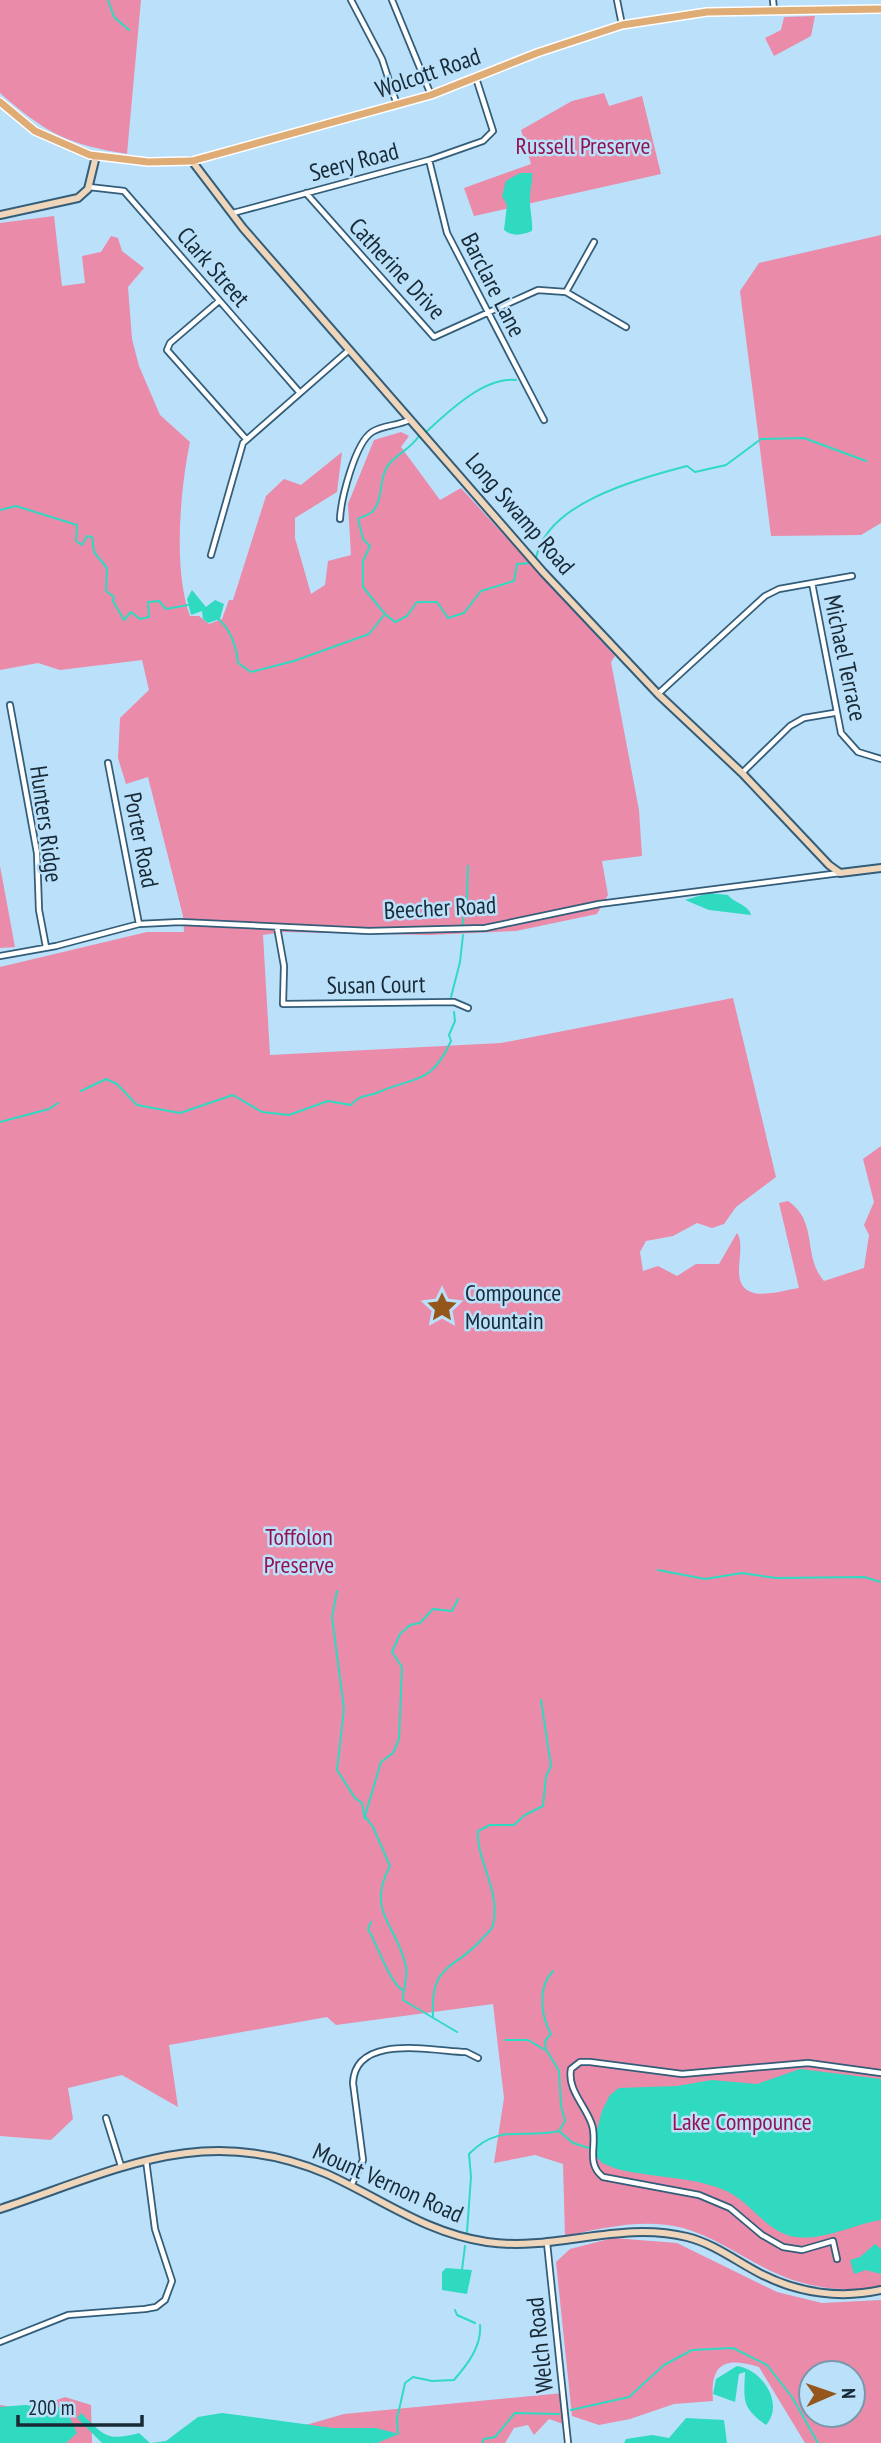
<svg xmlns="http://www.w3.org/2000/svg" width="881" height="2443" font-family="'PT Sans Narrow',sans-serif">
<rect width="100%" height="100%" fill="#bbe0fa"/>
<!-- green -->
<path fill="#e98ba9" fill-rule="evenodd" d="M0,0H141L127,154C66,144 46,133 0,93Z
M815,16L811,36L774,56L765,38L781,30L784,17Z
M604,93L609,106L642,96L661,174L474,216L464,188L531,164L521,130L572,101Z
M54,216L62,286L85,283L82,256L101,252L111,236L118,238L122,251L144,268L128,287L132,339L139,366L160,415L190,442C180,491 173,570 190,616H199L209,624L222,619L229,600H233L266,496L284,479L301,485L342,452L337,492L295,518V538L311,594L325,585L328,561L351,555L348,504L374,440L401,432L409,436L401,447L440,500L461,488L615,656L611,662L639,810L642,856L602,861L608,895L597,914L516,931L430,935L283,932L263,935L270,1055L501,1043L733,998L776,1177L736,1207L724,1224L712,1228L697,1223L673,1236L646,1241L640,1252L643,1271L658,1266L677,1276L696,1264H719L737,1233C748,1249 726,1286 754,1293C766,1296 786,1290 799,1288L779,1203L788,1201C819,1222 802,1256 824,1281L864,1268L869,1235L864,1225L874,1202L863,1159L881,1146V2287C847,2292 812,2289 780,2275C747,2261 718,2238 683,2228C643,2218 604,2228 565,2236L563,2164L535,2155L494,2163L504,2098L493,2004L336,2025L327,2017L169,2045L178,2107L122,2075L68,2088L73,2119L51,2140L0,2136V967L147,932H184L183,916L148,777L126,784L118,758L120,718L149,690L142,660L60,670L38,663L0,670V223Z
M881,235V523L861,535L771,536L740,291L759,263Z
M0,866L15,947L0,948Z
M613,2238L677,2243L777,2292L822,2303L881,2300V2443H805L759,2367C724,2356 710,2364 713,2401L674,2404L630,2419L599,2425L572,2416L556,2262L570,2249ZM811,2373H853V2415H811Z
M563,2393L566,2425L549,2419L534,2435L528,2425L514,2428L505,2443H228L285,2431L344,2414Z
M65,2397L91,2405L92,2443H0V2405L29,2410Z"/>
<!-- water -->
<path fill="#2fdac1" d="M520,173H532C533,181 530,188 530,196C529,208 533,219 532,231C522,235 513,237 504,230L507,205L502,196L506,181Z
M192,590L206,607L215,600L224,604L220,619L208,623L203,619L202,611L191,615L187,599Z
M709,893L728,895C734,903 749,905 751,915L709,910L685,900Z
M800,2069L881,2079V2220C854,2224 824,2241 796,2237C766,2233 751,2201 724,2190C691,2176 652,2178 617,2169L602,2163L596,2156L597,2130L602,2111L610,2095L619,2088L677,2086L712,2080L757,2084Z
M875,2244L881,2249V2274L866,2270L854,2274L850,2260L860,2257Z
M446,2268L472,2270L467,2294L442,2290V2272Z
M737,2366C762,2369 785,2404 766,2425C741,2407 744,2400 745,2372L739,2374L735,2402L713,2394L716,2379Z
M25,2405L74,2408L70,2418L77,2433L66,2443H0V2407Z
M81,2413C104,2435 106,2442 139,2433L150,2443H102L77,2418Z
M222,2413L333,2428H376L399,2434L377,2443H151L166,2441L198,2417Z
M686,2418L724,2420L727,2443H624L626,2439L652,2435L669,2438Z"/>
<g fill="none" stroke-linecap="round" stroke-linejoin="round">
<!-- stream -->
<path stroke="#2fdac1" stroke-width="2" d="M108,0L114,17L129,30
M426,432C449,411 484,377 516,380
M0,510L16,506L77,525L76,541L82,545L87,536L92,537L94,552L107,568L106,591L114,597L113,601L124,620L131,612L140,619L149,617L148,602L159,601L166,609L188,605
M536,558C547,502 639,479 687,466L695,472L726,465L761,439L804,438L866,461
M385,614L363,587V561L370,546L363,539L358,519C363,516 370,515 373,511C384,499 378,476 390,463C399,453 411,448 419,436
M218,619C230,628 237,648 238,663L251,672L294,661L369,634L385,614L395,622L407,616L417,602H437L448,618L464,613L481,591L514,581L517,564L530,563
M462,927L467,898L468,866
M451,997L460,962L463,935
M81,1091L106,1079L117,1084L137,1105L180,1113L233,1095L262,1112L289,1115L328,1101L351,1105C360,1094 368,1097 379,1092C416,1076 431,1085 451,1041L449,1035L455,1021L454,1012
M0,1122L49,1109L58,1103
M658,1570L705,1579L742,1573L776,1578L864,1577L881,1582
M337,1591L332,1617L344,1709L337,1770L355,1798L362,1803L365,1819
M371,1922L368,1929C378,1946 388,1979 402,1990
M433,2017C430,1961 455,1971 483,1938C486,1934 492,1930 493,1925C501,1889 476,1861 478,1831L490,1825H514L525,1815L543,1806L546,1777L551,1766L541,1700
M457,2032L403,2000C403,1989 408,1978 406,1967C398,1925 365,1913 390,1866L373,1827L365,1816L381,1762L393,1753L399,1739L402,1667L392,1652L400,1634L410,1625L420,1623L433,1609L452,1611L458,1599
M546,2049L545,2041L551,2034C541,2016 537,1988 553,1971
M559,2131L573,2143L589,2148
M467,2232L471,2177L469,2154C499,2123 522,2139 559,2131L565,2121L561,2105L559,2071L547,2051L528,2040H505
M462,2270L465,2246
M455,2310L457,2315L475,2323
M571,2410L629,2397L664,2365L692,2350L733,2348L767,2365L792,2397L818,2443
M398,2434L397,2419L405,2383L413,2377L432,2381L454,2380C467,2365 482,2346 480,2325
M482,2443L484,2439L495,2437L515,2413L559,2414"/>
<defs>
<path id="street" d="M351,0L382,59L397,105
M392,0L431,95
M617,0L622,25
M773,0L774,10
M429,160L447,233L544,420
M89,187L124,191L300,393
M306,193L434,337L538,290L566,292L626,327
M233,213L429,160L483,141L493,131L476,78
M566,292L594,242
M219,301L170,343L167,350L246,439
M340,519C341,499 355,443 372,432C383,425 397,426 409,420
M211,555L243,443L349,350
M812,583L841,733L858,752L881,759
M658,694L765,596L779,589L852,576
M10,705L37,853L39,910L46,947
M108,763L139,924
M742,773L790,726L804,718L834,713
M277,927L284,966L283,1004L454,1002L468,1008
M0,956L56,946L139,924L180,922L369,931L485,928L599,904L840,873
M106,2118L121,2166
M351,2186L363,2160L353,2083C355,2033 433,2051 466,2052L478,2058
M547,2243L568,2443
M837,2259L833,2241L802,2250L783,2247L762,2235L730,2208L699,2195L603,2177C585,2163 598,2144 592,2125C586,2106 567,2090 571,2069L580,2062H590L682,2074L808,2063L881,2073
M0,2342L68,2315L145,2309L156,2307L165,2300L172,2281L155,2229L146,2160"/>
<path id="secondary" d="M192,161L243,228L543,572L658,694L742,773L829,865L840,873L881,868
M0,215L78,198L88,189L96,156
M0,2209C115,2171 204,2121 327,2174C382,2199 426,2233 487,2242C555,2252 619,2220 687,2237C715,2244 737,2262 763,2275C799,2293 841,2299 881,2290"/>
<path id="primary" d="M0,102L35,131L90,155L148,162L192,161L431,95L537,53L622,25L707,12L881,9"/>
</defs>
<!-- street casing -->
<use href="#street" stroke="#335d79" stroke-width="8"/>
<!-- secondary casing -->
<use href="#secondary" stroke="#335d79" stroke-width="10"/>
<!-- primary casing -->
<use href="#primary" stroke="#fff" stroke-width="10"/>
<!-- street -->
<use href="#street" stroke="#fff" stroke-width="4.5"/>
<!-- secondary -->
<use href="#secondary" stroke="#efd6bb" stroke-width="6"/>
<!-- primary -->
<use href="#primary" stroke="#e0ac76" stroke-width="7"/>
</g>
<!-- icons -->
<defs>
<symbol id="sight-bare" viewBox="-9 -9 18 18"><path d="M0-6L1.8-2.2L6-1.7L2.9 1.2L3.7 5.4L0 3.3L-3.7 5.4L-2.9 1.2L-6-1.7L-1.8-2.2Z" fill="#94561a" stroke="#bbe0fa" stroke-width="2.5" paint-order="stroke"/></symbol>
</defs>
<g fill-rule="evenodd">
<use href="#sight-bare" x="420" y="1285" width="44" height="44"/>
</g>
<g text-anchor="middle" stroke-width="5" stroke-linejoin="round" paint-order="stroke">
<!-- street labels -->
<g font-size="24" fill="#182a36" stroke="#bbe0fa">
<text transform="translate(428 73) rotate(-19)" y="8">Wolcott Road</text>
<text transform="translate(354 162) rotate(-15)" y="8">Seery Road</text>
<text transform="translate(213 267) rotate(49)" y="8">Clark Street</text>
<text transform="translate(397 269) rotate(47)" y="8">Catherine Drive</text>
<text transform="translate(493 285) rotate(63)" y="8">Barclare Lane</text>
<text transform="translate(520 514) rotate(49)" y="8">Long Swamp Road</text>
<text transform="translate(845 658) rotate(78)" y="8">Michael Terrace</text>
<text transform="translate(46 824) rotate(82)" y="8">Hunters Ridge</text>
<text transform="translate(141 840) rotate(79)" y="8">Porter Road</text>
<text transform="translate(440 908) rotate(-3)" y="8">Beecher Road</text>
<text transform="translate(376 985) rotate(-1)" y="8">Susan Court</text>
<text transform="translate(388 2183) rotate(24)" y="8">Mount Vernon Road</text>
<text transform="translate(540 2345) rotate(-96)" y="8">Welch Road</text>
</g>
<!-- park labels -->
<g font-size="24" fill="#94124f" stroke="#bbe0fa">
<text x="583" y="154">Russell Preserve</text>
<text x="299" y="1545">Toffolon<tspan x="299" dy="28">Preserve</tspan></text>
<text x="742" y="2130">Lake Compounce</text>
</g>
<!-- poi labels -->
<g font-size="24" fill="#182a36" stroke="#bbe0fa" text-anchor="start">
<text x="465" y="1301">Compounce<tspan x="465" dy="28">Mountain</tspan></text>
</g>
</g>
<!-- north arrow -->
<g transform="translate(832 2394) rotate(88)"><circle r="33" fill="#bbe0fa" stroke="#7a97ac" stroke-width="2"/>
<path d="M0-5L12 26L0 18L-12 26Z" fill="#94561a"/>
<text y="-10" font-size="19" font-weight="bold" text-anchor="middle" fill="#182a36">N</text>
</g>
<!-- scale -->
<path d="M18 2415v10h124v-10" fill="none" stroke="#182a36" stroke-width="3.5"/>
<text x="28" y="2415" font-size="21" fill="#182a36" stroke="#bbe0fa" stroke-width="5" paint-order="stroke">200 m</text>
</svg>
